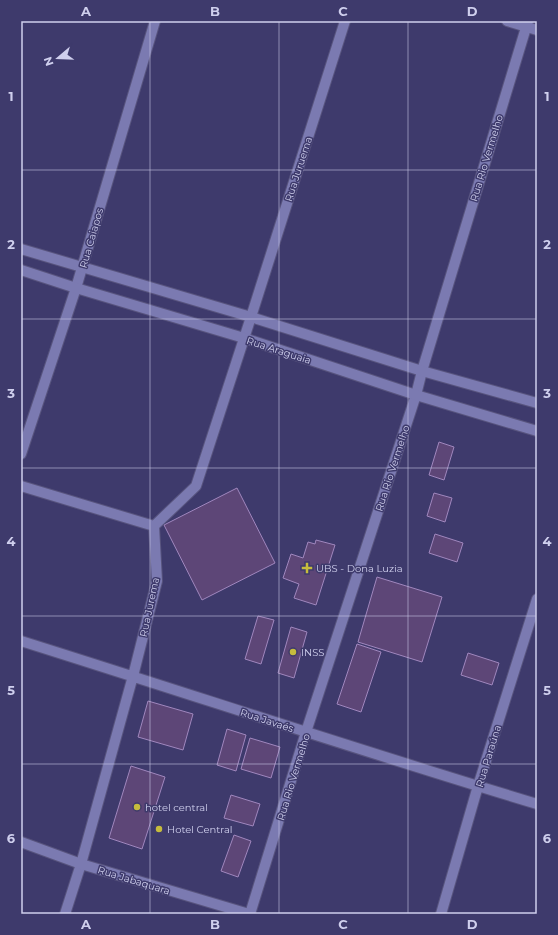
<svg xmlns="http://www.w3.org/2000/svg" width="558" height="935" font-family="Montserrat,sans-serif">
<rect width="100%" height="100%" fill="#3e3a6c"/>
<!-- building -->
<path fill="#5d4677" stroke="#a087be" d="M439,442L454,447L444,480L429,475Z
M237,488L275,563L202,600L164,525Z
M434,493L452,498L445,522L427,516Z
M435,534L463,543L457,562L429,553Z
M316,540L335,545L316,605L294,598L299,584L283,578L291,554L303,558L308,542L315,544Z
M377,577L442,597L422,662L358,642Z
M258,616L274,620L261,664L245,659Z
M291,627L307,632L294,678L278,673Z
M357,644L381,652L361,712L337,704Z
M468,653L499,663L492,685L461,675Z
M148,701L193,714L183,750L138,737Z
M227,729L246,735L236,771L217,765Z
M250,738L280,747L271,778L241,769Z
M131,766L165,777L142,849L109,838Z
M231,795L260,804L253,826L224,818Z
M234,835L251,841L238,877L221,871Z"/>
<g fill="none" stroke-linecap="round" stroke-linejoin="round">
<defs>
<path id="street" d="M507,21L537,30
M21,454L76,288L155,21
M21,486L154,526
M21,641C193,695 364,752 537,804
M65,914L81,864L133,676L157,581L154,526L196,486L251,317L345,21
M250,914L306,732L416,395L422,371L528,21
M441,914L478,786L537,599"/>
<path id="secondary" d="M21,249L251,317L422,371L537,403
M21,270L76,288L244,338L416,395L537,431
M21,842L81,864L249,914"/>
</defs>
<!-- street casing -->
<use href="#street" stroke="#58547e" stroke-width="12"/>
<!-- secondary casing -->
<use href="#secondary" stroke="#58547e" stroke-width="12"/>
<!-- street -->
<use href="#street" stroke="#7b7ab1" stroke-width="10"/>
<!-- secondary -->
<use href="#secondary" stroke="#7b7ab1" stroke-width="10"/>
</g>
<!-- grid -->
<path fill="none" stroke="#cfcfed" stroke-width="1" stroke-opacity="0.55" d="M150,21V914M279,21V914M408,21V914M21,170H537M21,319H537M21,468H537M21,616H537M21,764H537"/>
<!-- markers -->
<g fill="#c6bc3d" stroke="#3e3a6c" stroke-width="1.5">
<path d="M305 562h4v4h4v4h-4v4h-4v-4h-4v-4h4z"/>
<circle cx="293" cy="652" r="4"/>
<circle cx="137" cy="807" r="4"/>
<circle cx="159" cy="829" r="4"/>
</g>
<g text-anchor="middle" stroke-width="3" stroke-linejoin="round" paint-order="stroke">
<!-- street labels -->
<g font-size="10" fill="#cfcfed" stroke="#3e3a6c">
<text transform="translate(486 158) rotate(-73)" y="4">Rua Rio Vermelho</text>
<text transform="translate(298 169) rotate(-72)" y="4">Rua Juruema</text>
<text transform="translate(91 238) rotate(-74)" y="4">Rua Caiapos</text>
<text transform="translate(279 350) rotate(18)" y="4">Rua Araguaia</text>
<text transform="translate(392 468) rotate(-72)" y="4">Rua Rio Vermelho</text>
<text transform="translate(149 607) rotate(-78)" y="4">Rua Jurema</text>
<text transform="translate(267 720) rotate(18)" y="4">Rua Javaés</text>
<text transform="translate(488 756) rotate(-73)" y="4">Rua Paraúna</text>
<text transform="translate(293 777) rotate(-73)" y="4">Rua Rio Vermelho</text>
<text transform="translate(134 880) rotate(17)" y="4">Rua Jabaquara</text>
</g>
<!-- poi labels -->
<g font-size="10" fill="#cfcfed" stroke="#3e3a6c" text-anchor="start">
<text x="316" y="572">UBS - Dona Luzia</text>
<text x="301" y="656">INSS</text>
<text x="145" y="811">hotel central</text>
<text x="167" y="833">Hotel Central</text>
</g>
</g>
<!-- border -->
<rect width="558" height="935" fill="none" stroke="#3e3a6c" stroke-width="44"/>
<!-- north arrow -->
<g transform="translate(58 58) rotate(251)" stroke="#3e3a6c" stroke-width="3" paint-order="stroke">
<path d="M0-3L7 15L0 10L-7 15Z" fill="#cfcfed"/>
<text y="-6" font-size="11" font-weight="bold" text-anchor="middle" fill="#cfcfed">N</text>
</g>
<rect x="22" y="22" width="514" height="891" fill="none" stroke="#cfcfed" stroke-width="1.5"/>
<g font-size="13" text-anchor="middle" font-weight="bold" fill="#cfcfed">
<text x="86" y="16">A</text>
<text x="215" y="16">B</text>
<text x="343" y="16">C</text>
<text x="472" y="16">D</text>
<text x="11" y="101">1</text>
<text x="547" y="101">1</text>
<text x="11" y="249">2</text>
<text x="547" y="249">2</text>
<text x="11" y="398">3</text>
<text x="547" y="398">3</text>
<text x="11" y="546">4</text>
<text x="547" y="546">4</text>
<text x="11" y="695">5</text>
<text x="547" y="695">5</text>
<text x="11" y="843">6</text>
<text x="547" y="843">6</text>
<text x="86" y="929">A</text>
<text x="215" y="929">B</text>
<text x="343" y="929">C</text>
<text x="472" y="929">D</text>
</g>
</svg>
